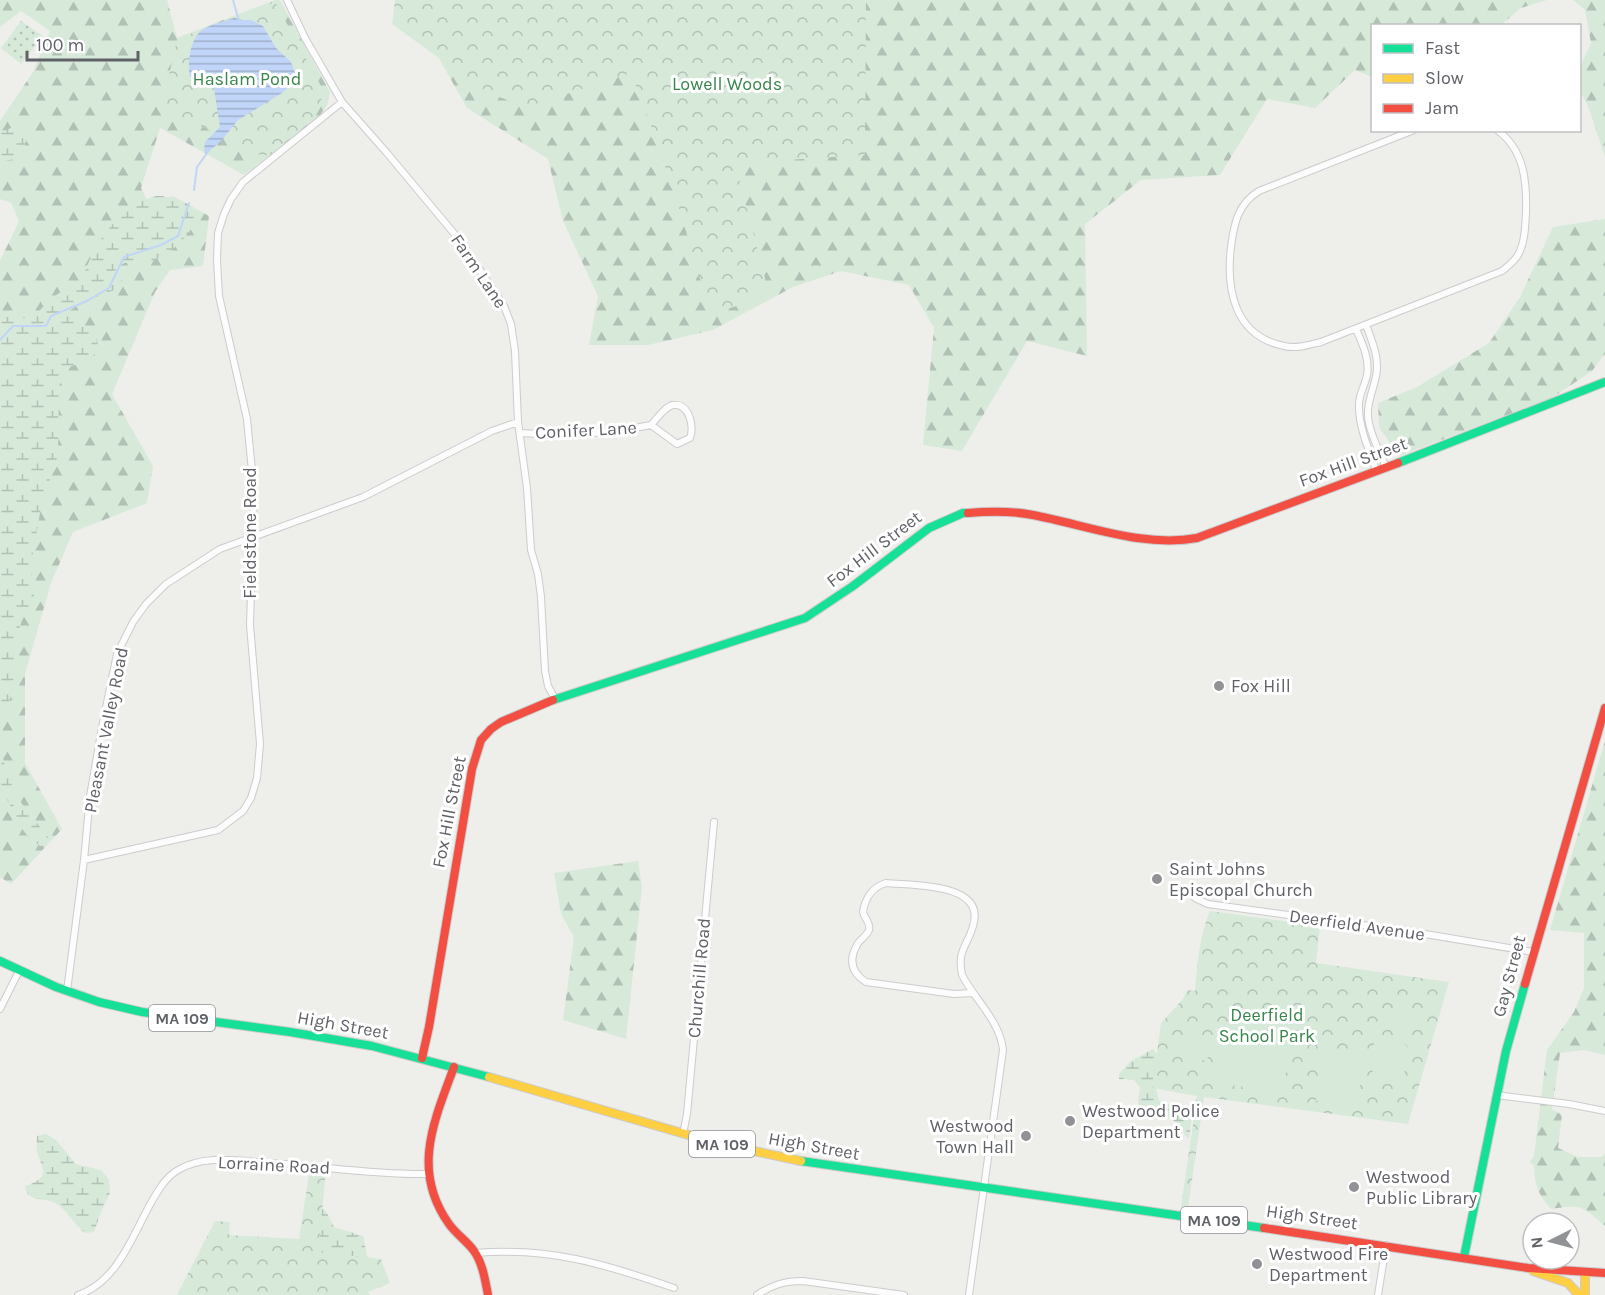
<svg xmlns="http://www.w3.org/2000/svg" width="1605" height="1295" font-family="Karla,sans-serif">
<defs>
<pattern id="grass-dots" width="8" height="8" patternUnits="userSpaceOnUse" patternTransform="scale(1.5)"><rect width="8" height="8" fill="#d7eada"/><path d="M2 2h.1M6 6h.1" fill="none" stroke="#b2c1b5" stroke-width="1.8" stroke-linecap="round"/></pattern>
<pattern id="forest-firs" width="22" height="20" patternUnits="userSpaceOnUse" patternTransform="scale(1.5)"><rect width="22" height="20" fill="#d7eada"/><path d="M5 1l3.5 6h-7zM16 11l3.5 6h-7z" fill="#b2c1b5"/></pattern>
<pattern id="wetland-marsh" width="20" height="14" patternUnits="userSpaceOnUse" patternTransform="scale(1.5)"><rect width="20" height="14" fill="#d7eada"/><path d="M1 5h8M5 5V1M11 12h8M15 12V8" fill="none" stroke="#b2c1b5"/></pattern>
<pattern id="park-crowns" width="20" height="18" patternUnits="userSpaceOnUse" patternTransform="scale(1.5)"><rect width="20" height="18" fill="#d7eada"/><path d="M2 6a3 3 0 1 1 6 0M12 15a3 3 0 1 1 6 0" fill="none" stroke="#b2c1b5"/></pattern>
<pattern id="water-rules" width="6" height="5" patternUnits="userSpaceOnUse" patternTransform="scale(1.5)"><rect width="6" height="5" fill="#c0d5f7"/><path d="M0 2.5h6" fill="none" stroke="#9fb0cc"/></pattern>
</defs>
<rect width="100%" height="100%" fill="#eeeeea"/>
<!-- grass -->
<path fill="url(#grass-dots)" d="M21,21L43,36L21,64L1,48Z"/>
<!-- forest -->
<path fill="url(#forest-firs)" d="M0,0H167L177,38L275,0H280L330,92L328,103L319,117L244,175L160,128L141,188L150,206L173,196L209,216L203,266L170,270L155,292L112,394L153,466L147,503L73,532L51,583L25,674V763L62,829L11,884L0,877V261L19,221L11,203L0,199V121L33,72L50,31L21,11L0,27Z
M406,0H1547L1521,8L1501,25L1372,26V77L1355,70L1315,108L1267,99L1220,175L1141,180L1085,224L1087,356L1027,341L962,451L923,445L934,328L909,285L841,271L793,287L713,330L648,345H589L598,296L563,221L548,159L467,108Z
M1573,0H1605V157L1589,109L1580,90V67L1591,43L1585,10Z
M1605,219V354L1592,371L1550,399L1399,456L1379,427L1378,403L1417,387L1489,343L1520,297L1553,227Z
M1605,741V1055L1584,1050L1560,1053L1552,1109L1562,1115L1558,1148L1578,1157H1602L1605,1153V1226C1582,1206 1582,1204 1551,1209C1539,1196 1534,1184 1534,1166L1530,1162L1534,1156L1547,1050L1574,1012L1584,988V933L1550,930Z
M638,861L642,887L626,1039L563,1020L574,937L561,914L554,873Z"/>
<!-- wetland -->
<path fill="url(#wetland-marsh)" d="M15,126L28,129L25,146L18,158L0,162V133Z
M156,196H164L184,202L186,210C195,215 197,220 191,229C182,242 170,254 155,260C142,266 125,255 115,271L124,283L122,287L79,304L68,312L67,315C75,328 102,327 97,348C96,351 93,357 89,360C83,365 74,363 67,369L59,386L58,455L41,507L31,565L34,596L32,605L23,618L17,635L14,677L10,699L0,720V315L15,319L33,317L53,297L83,278C90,253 108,224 130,208C137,202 147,199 156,196Z
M0,742L5,767L16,796L48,837L49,841L46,845L40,846L29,838L23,830L0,786Z
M1153,1049L1158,1055L1156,1088L1159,1100L1173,1106H1191L1193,1110L1189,1139L1185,1136C1177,1112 1161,1120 1140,1111L1138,1100L1140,1088L1134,1080L1119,1079V1074L1131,1061Z
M46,1134L56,1140L76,1164L101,1170L109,1180L110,1193L101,1212L94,1232L85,1233C74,1225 68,1211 57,1204C46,1197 35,1203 26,1192L25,1186C49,1178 44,1172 37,1152C36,1147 37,1141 37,1136Z
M323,1209L326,1211L334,1227L363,1236L373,1284L367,1295H178L303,1250L300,1229L314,1213Z"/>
<!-- park -->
<path fill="url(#park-crowns)" d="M395,0H866L865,155L770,161L736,168L764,273L768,298L710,313C687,231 662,151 631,73L524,108L486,91L458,72L392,24Z
M275,2L321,86C328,120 287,139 264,157L162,107L177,39Z
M1210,911L1320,926L1316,963L1449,982L1408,1124L1204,1097L1188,1208L1181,1207L1197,1096L1152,1088L1161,1023L1183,999L1187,990L1195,991C1197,964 1200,935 1210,911Z
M310,1168L326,1171L318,1252L381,1259L390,1283L368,1292L370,1295H177L215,1221L230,1222L229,1235L299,1239Z"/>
<!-- pitch -->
<path fill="#d7eada" d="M1389,1009L1419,1012L1417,1029L1387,1026Z
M1186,1031H1190L1192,1034L1211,1036C1217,1051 1210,1062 1194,1062L1184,1056Z
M1219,1032L1290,1041L1284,1092L1213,1083Z
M1378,1039L1404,1043L1408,1048L1404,1074C1400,1076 1394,1079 1390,1079C1375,1081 1365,1065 1369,1052C1371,1047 1375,1043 1378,1039Z
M1324,1047L1365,1053L1357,1107L1316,1101Z"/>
<!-- water -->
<path fill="url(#water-rules)" d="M235,18L243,20H251L263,26L276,48L291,62L296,76L292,84L282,93L238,120L222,140L207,153L204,151L205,142L220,127L214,89L208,79L190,77C187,63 190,38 203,29C212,24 225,21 235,18Z"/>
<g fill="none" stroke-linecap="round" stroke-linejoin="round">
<!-- stream -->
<path stroke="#c0d5f7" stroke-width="2" d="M233,0L239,21
M194,190L197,167L210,149
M0,340L13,326H46L51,316L87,301L109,288L124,257L161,245L178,236L189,203"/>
<defs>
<path id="street" d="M287,0L305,38L342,102L387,153L462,243L504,306L511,324L515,351L518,422L527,488L531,550L538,574L541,597L545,671L548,686L555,699
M1414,130L1259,191C1238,204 1234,223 1231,247C1226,289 1234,336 1284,346C1296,349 1309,345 1321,342L1502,271C1508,266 1515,261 1518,255C1525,243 1525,227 1526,214C1527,183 1525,150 1497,130
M1366,325C1372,341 1380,359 1376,376C1373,392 1365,406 1369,423C1372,438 1380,453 1386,467
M1356,329C1362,343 1370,359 1367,375C1365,386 1358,395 1359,407C1359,428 1369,450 1376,470
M520,433C564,436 608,434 651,425L677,444L690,438C694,427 690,403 673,405C664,407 657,419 651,425
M84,860L218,830L243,811L251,798L257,778L260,744L250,625L254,492L247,419L219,296L217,260L218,233L224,214L231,199L243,182L342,102
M1186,889L1195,898L1208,904L1407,931L1533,952
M67,991L84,860L90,796L103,722L117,654L133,622L146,604L166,584L220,549L363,497L492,431L518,422
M0,1009L19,971
M1496,1095L1569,1104L1605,1111
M683,1134L687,1114L714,822
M475,1253C550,1247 605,1264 674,1288
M78,1295C118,1282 133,1234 152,1201C159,1189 166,1177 178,1170C204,1154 239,1161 268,1163C321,1166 374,1175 427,1174
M757,1295C772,1285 784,1281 803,1281L904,1295
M969,1295L1003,1050C1000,1021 975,1000 962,975C957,950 967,947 973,926C987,882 911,886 886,883C872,887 865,899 863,912C864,918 871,923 869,930C867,936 859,940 857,945C848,961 852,973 866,982L954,994L972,993
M1378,1295L1386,1245"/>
<path id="fast" d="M1398,463L1605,382
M553,700L805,618L853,586L929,528L963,513H968
M0,961L56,987L99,1002L142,1012L290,1032L372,1046L489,1077
M801,1161L1264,1228
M1464,1257L1506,1051L1525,984"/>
<path id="slow" d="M489,1077L716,1143L801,1161
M1533,1271L1568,1283L1579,1295
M1585,1272V1295"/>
<path id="jam" d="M968,513C989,511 1012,511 1033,515C1086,525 1144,548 1197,538L1398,463
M1525,984L1605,708
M422,1058L429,1027L472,769L481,740L491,729L501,722L553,700
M454,1067C434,1121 411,1171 449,1224C456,1234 467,1241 474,1251C483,1264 485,1280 488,1295
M1264,1228L1528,1268L1605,1273"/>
</defs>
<!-- street casing -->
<use href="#street" stroke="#cbcccc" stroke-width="8"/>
<!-- fast casing -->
<use href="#fast" stroke="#cbcbcc" stroke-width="10"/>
<!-- slow casing -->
<use href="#slow" stroke="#cbcbcc" stroke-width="10"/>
<!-- jam casing -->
<use href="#jam" stroke="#cbcbcc" stroke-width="10"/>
<!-- street -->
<use href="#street" stroke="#fcfcfc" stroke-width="6"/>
<!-- fast -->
<use href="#fast" stroke="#16e098" stroke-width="8"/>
<!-- slow -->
<use href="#slow" stroke="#ffcf43" stroke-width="8"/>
<!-- jam -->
<use href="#jam" stroke="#f24e42" stroke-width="8"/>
</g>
<!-- markers -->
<g fill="#919295" stroke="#fff" stroke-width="2">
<circle cx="1219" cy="686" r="6"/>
<circle cx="1157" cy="879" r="6"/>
<circle cx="1070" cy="1121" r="6"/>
<circle cx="1026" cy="1136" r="6"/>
<circle cx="1354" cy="1187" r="6"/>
<circle cx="1257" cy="1264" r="6"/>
</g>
<g text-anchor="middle" stroke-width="6" stroke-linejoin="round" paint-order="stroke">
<!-- shield labels -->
<g fill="#fff" stroke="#8f9095" stroke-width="1.5">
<rect x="149" y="1005" width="66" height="26" rx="4.5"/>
<rect x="689" y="1131" width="66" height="26" rx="4.5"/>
<rect x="1181" y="1207" width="66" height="26" rx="4.5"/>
</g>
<g font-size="16" font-weight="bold" fill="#5f6167">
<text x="182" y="1024">MA 109</text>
<text x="722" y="1150">MA 109</text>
<text x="1214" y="1226">MA 109</text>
</g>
<!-- park labels -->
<g font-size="18" fill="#38854b" stroke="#fff">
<text x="247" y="85">Haslam Pond</text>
<text x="727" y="90">Lowell Woods</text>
<text x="1267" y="1021">Deerfield<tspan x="1267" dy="21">School Park</tspan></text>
</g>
<!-- street labels -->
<g font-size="18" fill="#5f6167" stroke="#fff">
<text transform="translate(479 271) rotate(56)" y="6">Farm Lane</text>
<text transform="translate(586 430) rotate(-3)" y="6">Conifer Lane</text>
<text transform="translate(1353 462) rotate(-20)" y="6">Fox Hill Street</text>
<text transform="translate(250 533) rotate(-90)" y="6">Fieldstone Road</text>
<text transform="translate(874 549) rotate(-37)" y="6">Fox Hill Street</text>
<text transform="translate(106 730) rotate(-79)" y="6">Pleasant Valley Road</text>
<text transform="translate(449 812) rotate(-79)" y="6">Fox Hill Street</text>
<text transform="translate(1357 925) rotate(8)" y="6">Deerfield Avenue</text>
<text transform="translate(1509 976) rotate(-75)" y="6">Gay Street</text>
<text transform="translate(699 978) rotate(-85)" y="6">Churchill Road</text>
<text transform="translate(343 1025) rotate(10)" y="6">High Street</text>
<text transform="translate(814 1146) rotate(10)" y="6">High Street</text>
<text transform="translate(274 1165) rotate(3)" y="6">Lorraine Road</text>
<text transform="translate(1312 1217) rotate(8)" y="6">High Street</text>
</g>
<!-- poi labels -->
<g font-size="18" fill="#5f6167" stroke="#fff" text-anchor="start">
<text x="1231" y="692">Fox Hill</text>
<text x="1169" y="875">Saint Johns<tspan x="1169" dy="21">Episcopal Church</tspan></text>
<text x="1082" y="1117">Westwood Police<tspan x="1082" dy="21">Department</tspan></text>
<text x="1014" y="1132" text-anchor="end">Westwood<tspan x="1014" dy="21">Town Hall</tspan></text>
<text x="1366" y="1183">Westwood<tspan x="1366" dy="21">Public Library</tspan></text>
<text x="1269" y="1260">Westwood Fire<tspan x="1269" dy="21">Department</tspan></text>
</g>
</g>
<!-- legend -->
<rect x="1371" y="24" width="210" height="108" fill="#ffffff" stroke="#bfc0c2" stroke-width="1.5"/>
<rect x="1383" y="44" width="30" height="9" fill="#16e098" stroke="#bfc0c2" stroke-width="1.5"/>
<text x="1425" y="54" font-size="18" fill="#5f6167">Fast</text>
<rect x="1383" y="74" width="30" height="9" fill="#ffcf43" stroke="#bfc0c2" stroke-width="1.5"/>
<text x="1425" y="84" font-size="18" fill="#5f6167">Slow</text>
<rect x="1383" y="104" width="30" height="9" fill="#f24e42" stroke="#bfc0c2" stroke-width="1.5"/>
<text x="1425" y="114" font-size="18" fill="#5f6167">Jam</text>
<!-- north arrow -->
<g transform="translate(1551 1241) rotate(264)"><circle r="28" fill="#ffffff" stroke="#bfc0c2" stroke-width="1.5"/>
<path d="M0-4.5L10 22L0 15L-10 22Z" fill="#919295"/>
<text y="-9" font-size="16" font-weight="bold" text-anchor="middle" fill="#5f6167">N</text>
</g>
<!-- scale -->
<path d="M27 51v9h111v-9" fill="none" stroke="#5f6167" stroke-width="3"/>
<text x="36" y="51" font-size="18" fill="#5f6167" stroke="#ffffff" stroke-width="4.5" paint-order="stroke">100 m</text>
</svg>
